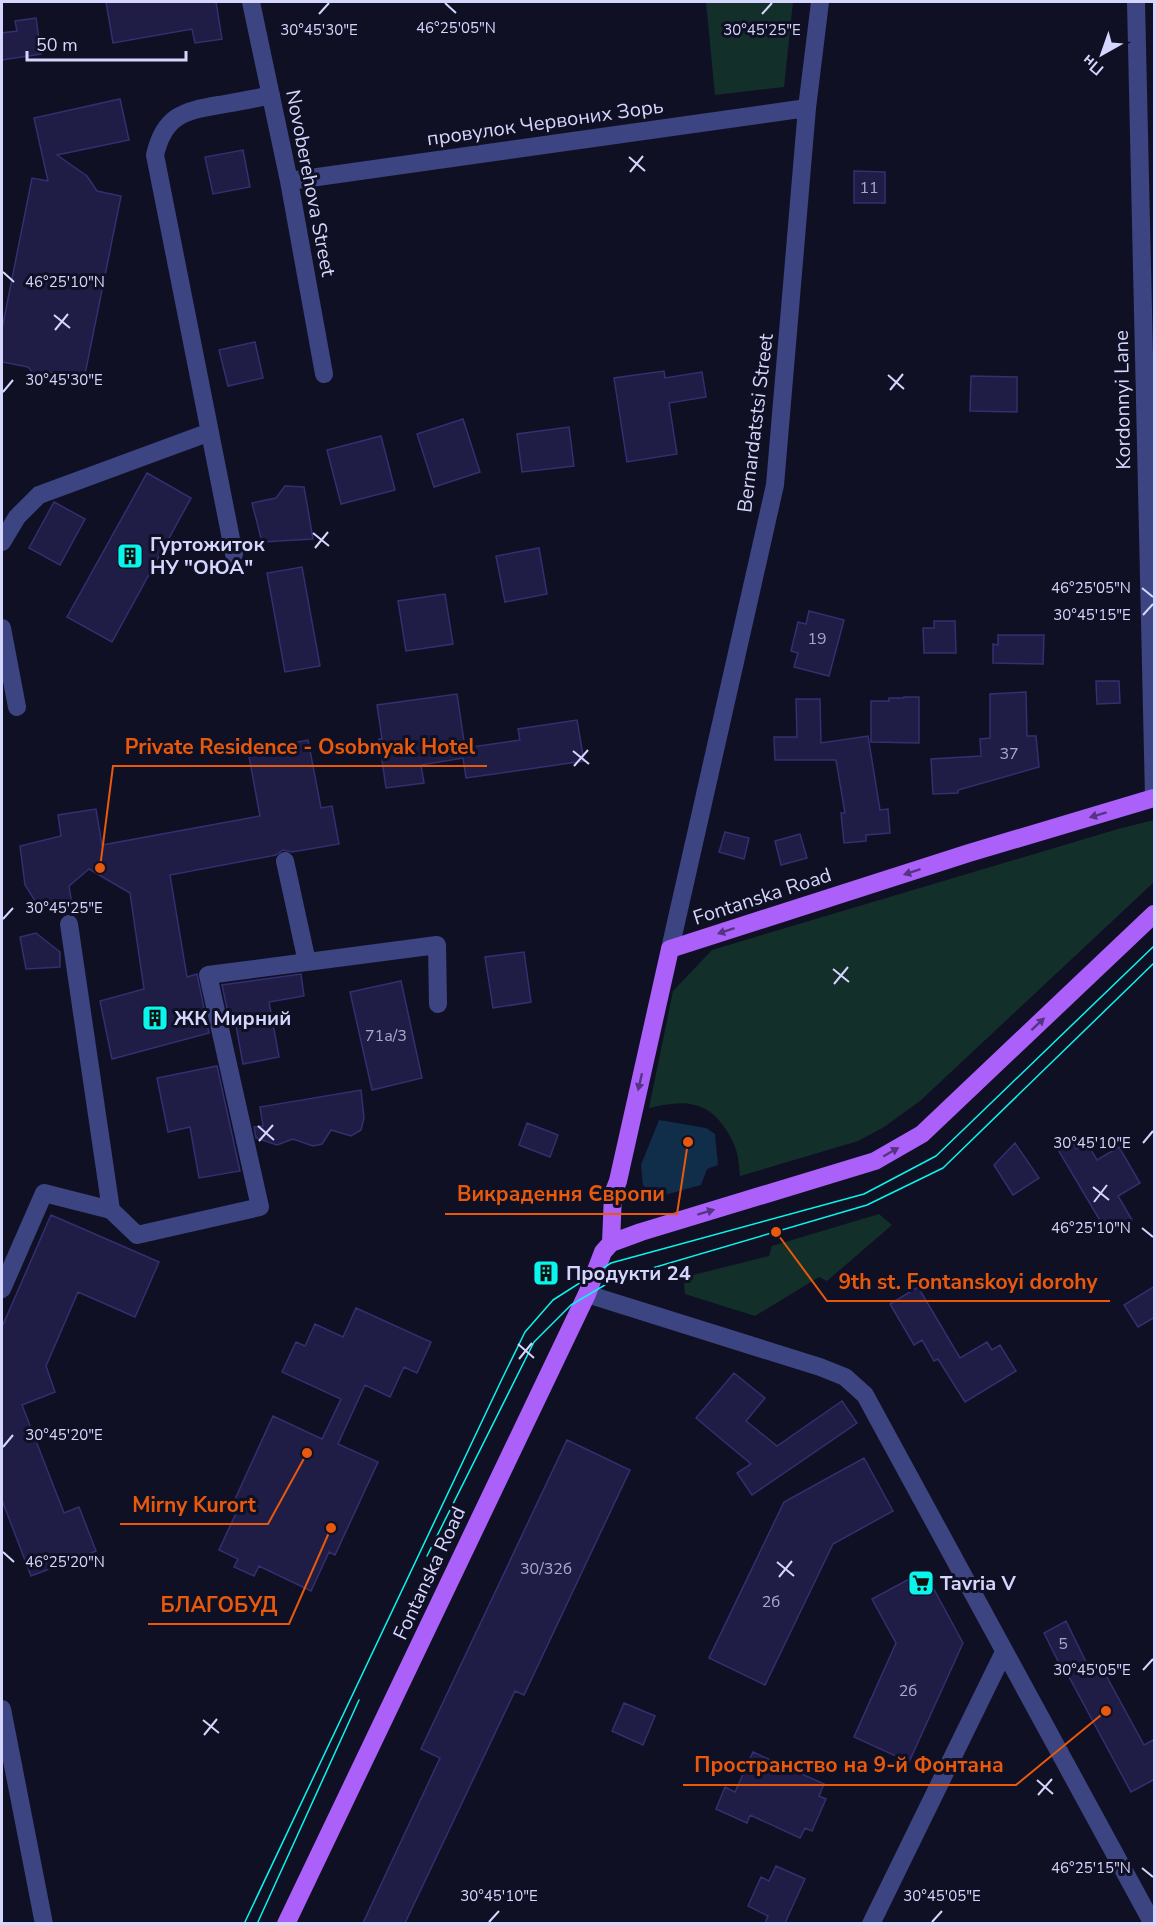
<svg xmlns="http://www.w3.org/2000/svg" width="1156" height="1925" font-family="'Nunito Sans',sans-serif">
<rect width="100%" height="100%" fill="#101025"/>
<!-- green -->
<path fill="#132f2a" d="M706,2H793L784,87L715,95Z
M1154,820V882L920,1101L884,1127L858,1141L740,1176C739,1169 739,1160 737,1153C732,1134 715,1109 695,1105C680,1101 664,1105 649,1108L673,991L712,950L1118,829Z
M879,1214L892,1225L827,1281L819,1277L755,1316L685,1294L684,1284L689,1276L769,1256L772,1246Z"/>
<!-- water -->
<path fill="#102e49" d="M659,1120L706,1128L715,1134L718,1165L707,1169L701,1185L657,1197L643,1185L641,1165Z"/>
<!-- building -->
<path fill="#1f1c45" stroke="#332f70" stroke-width="1.5" d="M106,2H216L222,39L195,43L192,29L113,43Z
M36,18L41,54L2,60V33L17,31L15,21Z
M120,99L129,140L57,155L87,176L97,191L121,196L84,379L50,372L38,376L32,372L28,367L2,362V329L32,178L48,181L34,118Z
M243,150L250,187L213,194L205,157Z
M854,171L885,172V203H854Z
M255,342L263,378L228,386L219,350Z
M664,371L665,378L702,372L706,397L669,403L677,454L627,462L614,378Z
M971,376L1017,377V412L970,411Z
M463,419L480,472L434,487L417,434Z
M569,427L574,466L522,472L517,434Z
M381,436L395,490L341,504L327,450Z
M147,473L191,498L112,642L67,617Z
M285,486L304,487L313,539L262,542L252,503L276,498Z
M54,502L85,519L60,565L29,548Z
M539,548L547,594L505,602L496,556Z
M302,567L320,666L285,672L267,573Z
M445,594L453,644L406,651L398,601Z
M809,611L844,620L829,676L794,667L798,653L791,651L798,622L806,624Z
M934,621H955L956,653H924L923,628H934Z
M998,635H1044L1043,664L993,663V644L998,645Z
M1096,681H1119L1120,703L1097,704Z
M1026,692L1027,736H1036L1039,767L958,790V793L933,794L931,759L981,756L980,739L990,738V694Z
M457,694L465,748L520,740L518,729L577,720L584,761L466,778L463,758L421,765L424,783L386,788L379,739H382L377,705Z
M904,697H919V743L871,742V701H889V698H904Z
M796,699H820L821,743L868,736L880,810L888,809L890,833L866,835V841L844,843L841,813H845L836,760H775L774,737H797Z
M308,740L321,808L332,806L339,844L292,852L283,850L276,855L170,875L187,977L197,974L209,1033L112,1059L100,1001L144,989L130,893L89,869L69,886L72,905L39,907L25,885L20,846L61,836L58,815L96,809L102,845L260,816L248,751Z
M725,832L749,838L744,859L719,852Z
M800,834L807,858L781,865L775,841Z
M36,933L60,952V967L26,969L20,937Z
M524,952L531,1002L493,1008L485,957Z
M301,974L304,996L269,1002L279,1057L243,1064L236,1026L231,1027L222,985Z
M401,981L422,1078L372,1090L350,992Z
M217,1066L240,1171L199,1178L190,1127L168,1132L157,1078Z
M361,1090L364,1118L361,1130L351,1136L331,1130L322,1144L313,1146L293,1139L277,1145L256,1138L254,1127L263,1126L260,1107Z
M527,1123L558,1135L550,1157L519,1145Z
M1071,1139L1076,1149L1087,1143L1097,1160L1119,1147L1140,1183L1118,1196L1132,1220L1108,1234L1057,1148Z
M1015,1143L1039,1178L1013,1195L994,1165Z
M51,1215L159,1262L135,1317L78,1292L46,1366L55,1392L22,1405L64,1513L79,1507L96,1551L31,1576L2,1500V1327Z
M1155,1286V1317L1138,1327L1124,1305Z
M918,1287L960,1358L987,1342L992,1350L1000,1345L1016,1371L965,1402L938,1359L934,1361L922,1340L914,1345L890,1304Z
M356,1308L431,1342L417,1373L404,1367L390,1397L365,1385L338,1444L378,1462L335,1555L329,1552L311,1591L259,1566L254,1576L234,1567L238,1559L219,1550L237,1511L231,1508L273,1416L322,1439L341,1399L282,1372L296,1342L305,1346L315,1324L343,1337Z
M734,1373L765,1398L746,1421L777,1446L842,1401L857,1423L752,1495L737,1473L751,1464L696,1418Z
M567,1440L630,1470L524,1695L515,1691L405,1923H363L440,1758L421,1749Z
M864,1458L893,1511L833,1544L765,1685L709,1658L784,1502Z
M924,1571L963,1643L909,1762L854,1737L896,1643L872,1599Z
M1066,1621L1092,1674L1102,1668L1144,1745L1155,1739V1779L1131,1792L1062,1664L1060,1665L1044,1633Z
M624,1703L655,1716L643,1745L612,1731Z
M753,1752L824,1784L819,1796L826,1799L812,1831L805,1828L800,1838L750,1815L747,1823L716,1809L725,1787L735,1792Z
M776,1866L805,1879L785,1923H765L768,1916L748,1906L761,1877L769,1881Z"/>
<g fill="none" stroke-linecap="round" stroke-linejoin="round">
<!-- minor -->
<path stroke="#3c4482" stroke-width="18" d="M251,2L289,181L324,374
M1136,2L1154,798
M289,181L807,108
M2,542L17,517L39,495L210,432
M234,554L155,155C164,116 183,111 219,105C236,102 254,99 271,95
M2,628L17,707
M285,861L307,962
M670,949L775,485L807,108L820,2
M111,1210L137,1235L260,1207L208,975L437,945L438,1004
M2,1289L44,1193L111,1210L69,924
M587,1294L820,1367L845,1377L865,1395L1153,1924
M2,1709L44,1924
M871,1924L1004,1652"/>
<!-- major -->
<path stroke="#ab60f9" stroke-width="18" d="M611,1243L613,1194L618,1181L670,949L969,853L1154,798
M286,1924L587,1294L603,1252L611,1243L641,1232L875,1161L922,1134L1154,914"/>
<!-- tram -->
<path stroke="#09f6ec" stroke-width="1.5" d="M427,1556L534,1342L571,1305L615,1279L867,1205L943,1168L1154,963
M244,1924L502,1379L525,1332L553,1300L611,1263L864,1194L936,1156L1154,946
M257,1924L359,1700"/>
</g>
<!-- one-way arrows -->
<defs><path id="oneway-solid" d="M-6-.8H1V-3.2L6.5 0L1 3.2V.8H-6Z" transform="scale(1.5)"/></defs>
<g fill="#563484">
<use href="#oneway-solid" transform="translate(1098 815) rotate(163)"/>
<use href="#oneway-solid" transform="translate(912 872) rotate(162)"/>
<use href="#oneway-solid" transform="translate(726 931) rotate(162)"/>
<use href="#oneway-solid" transform="translate(1038 1024) rotate(-43)"/>
<use href="#oneway-solid" transform="translate(640 1082) rotate(103)"/>
<use href="#oneway-solid" transform="translate(891 1152) rotate(-30)"/>
<use href="#oneway-solid" transform="translate(706 1212) rotate(-17)"/>
</g>
<!-- ticks -->
<path fill="none" stroke="#d5d6fd" stroke-width="2" d="M445,3L456,13M319,14L329,3M762,14L772,3M629,157L645,171M630,172L643,156M3,272L14,282M54,315L70,328M55,330L68,314M888,375L904,389M890,390L903,374M3,392L13,380M313,533L329,546M315,548L328,532M1142,588L1153,597M1143,615L1153,604M573,751L589,764M574,766L588,750M3,919L13,908M833,969L849,982M834,984L848,967M258,1126L274,1140M259,1141L273,1125M1143,1143L1153,1131M1093,1187L1109,1200M1094,1202L1107,1185M1142,1228L1153,1237M518,1344L534,1358M519,1359L532,1343M3,1447L13,1435M3,1552L14,1562M777,1562L794,1576M779,1577L792,1561M1143,1670L1153,1659M203,1720L219,1733M204,1735L217,1719M1037,1780L1053,1794M1038,1795L1052,1779M1142,1868L1153,1877M489,1922L499,1911M932,1922L942,1911"/>
<!-- icons -->
<defs>
<symbol id="building-square" viewBox="-11 -11 22 22"><rect x="-9" y="-9" width="18" height="18" rx="4" fill="#09f6ec" stroke="#101025"/><path d="M-4-6H4V6H1V3H-1V6H-4ZM-2.5-4.3h1.7v1.8h-1.7ZM.8-4.3h1.7v1.8H.8ZM-2.5-1h1.7V.8h-1.7ZM.8-1h1.7V.8H.8Z" fill="#111"/></symbol>
<symbol id="supermarket-square" viewBox="-11 -11 22 22"><rect x="-9" y="-9" width="18" height="18" rx="4" fill="#09f6ec" stroke="#101025"/><path d="M-6-5.5h2.5l.6 2H6L4.5 2H-2.5L-4.4-4H-6ZM-1.5 3.2a1.3 1.3 0 1 0 .1 0ZM3 3.2a1.3 1.3 0 1 0 .1 0Z" fill="#111"/></symbol>
</defs>
<g fill-rule="evenodd">
<use href="#building-square" x="115" y="541" width="30" height="30"/>
<use href="#building-square" x="140" y="1003" width="30" height="30"/>
<use href="#building-square" x="531" y="1258" width="30" height="30"/>
<use href="#supermarket-square" x="906" y="1568" width="30" height="30"/>
</g>
<g text-anchor="middle" stroke-width="6" stroke-linejoin="round" paint-order="stroke">
<!-- number labels -->
<g font-size="16" fill="#a8a8cf">
<text x="869" y="193">11</text>
<text x="817" y="644">19</text>
<text x="1009" y="759">37</text>
<text x="386" y="1041">71а/3</text>
<text x="546" y="1574">30/32б</text>
<text x="771" y="1607">2б</text>
<text x="1063" y="1649">5</text>
<text x="908" y="1696">2б</text>
</g>
<!-- street labels -->
<g font-size="20" fill="#d5d6fd" stroke="#101025">
<text transform="translate(545 122) rotate(-8)" y="7">провулок Червоних Зорь</text>
<text transform="translate(311 183) rotate(79)" y="7">Novoberehova Street</text>
<text transform="translate(1122 400) rotate(-91)" y="7">Kordonnyi Lane</text>
<text transform="translate(755 423) rotate(-83)" y="7">Bernardatstsi Street</text>
<text transform="translate(762 896) rotate(-18)" y="7">Fontanska Road</text>
<text transform="translate(429 1573) rotate(-65)" y="7">Fontanska Road</text>
</g>
<!-- poi labels -->
<g font-size="20" font-weight="bold" fill="#d5d6fd" stroke="#101025" text-anchor="start">
<text x="150" y="551">Гуртожиток<tspan x="150" dy="23">НУ "ОЮА"</tspan></text>
<text x="174" y="1025">ЖК Мирний</text>
<text x="566" y="1280">Продукти 24</text>
<text x="940" y="1590">Tavria V</text>
</g>
</g>
<g font-size="15" text-anchor="middle" fill="#d5d6fd" stroke="#101025" stroke-width="6" stroke-linejoin="round" paint-order="stroke">
<text x="456" y="33">46°25'05"N</text>
<text x="319" y="35">30°45'30"E</text>
<text x="762" y="35">30°45'25"E</text>
<text x="65" y="287">46°25'10"N</text>
<text x="64" y="385">30°45'30"E</text>
<text x="1091" y="593">46°25'05"N</text>
<text x="1092" y="620">30°45'15"E</text>
<text x="64" y="913">30°45'25"E</text>
<text x="1092" y="1148">30°45'10"E</text>
<text x="1091" y="1233">46°25'10"N</text>
<text x="64" y="1440">30°45'20"E</text>
<text x="65" y="1567">46°25'20"N</text>
<text x="1092" y="1675">30°45'05"E</text>
<text x="1091" y="1873">46°25'15"N</text>
<text x="499" y="1901">30°45'10"E</text>
<text x="942" y="1901">30°45'05"E</text>
</g>
<!-- callouts -->
<path fill="none" stroke="#e8590c" stroke-width="2" d="M100 868L113 766H487M688 1142L677 1214H445M776 1232L827 1301H1110M307 1453L268 1524H120M331 1528L289 1624H148M1106 1711L1016 1785H683"/>
<g fill="#e8590c" stroke="#101025" stroke-width="2">
<circle cx="100" cy="868" r="6"/>
<circle cx="688" cy="1142" r="6"/>
<circle cx="776" cy="1232" r="6"/>
<circle cx="307" cy="1453" r="6"/>
<circle cx="331" cy="1528" r="6"/>
<circle cx="1106" cy="1711" r="6"/>
</g>
<g font-size="21" text-anchor="middle" font-weight="bold" fill="#e8590c" stroke="#101025" stroke-width="6" stroke-linejoin="round" paint-order="stroke">
<text x="300" y="754">Private Residence - Osobnyak Hotel</text>
<text x="561" y="1201">Викрадення Європи</text>
<text x="968" y="1289">9th st. Fontanskoyi dorohy</text>
<text x="194" y="1512">Mirny Kurort</text>
<text x="219" y="1612">БЛАГОБУД</text>
<text x="849" y="1772">Пространство на 9-й Фонтана</text>
</g>
<!-- border -->
<rect width="1156" height="1925" fill="none" stroke="#d5d6fd" stroke-width="6"/>
<!-- north arrow -->
<g transform="translate(1102 54) rotate(220)" stroke="#101025" stroke-width="4.5" paint-order="stroke">
<path d="M0-4.5L10 22L0 15L-10 22Z" fill="#d5d6fd"/>
<text y="-9" font-size="16" font-weight="bold" text-anchor="middle" fill="#d5d6fd">Пн</text>
</g>
<!-- scale -->
<path d="M27 51v9h159v-9" fill="none" stroke="#d5d6fd" stroke-width="3"/>
<text x="36" y="51" font-size="18" fill="#d5d6fd" stroke="#101025" stroke-width="4.5" paint-order="stroke">50 m</text>
</svg>
